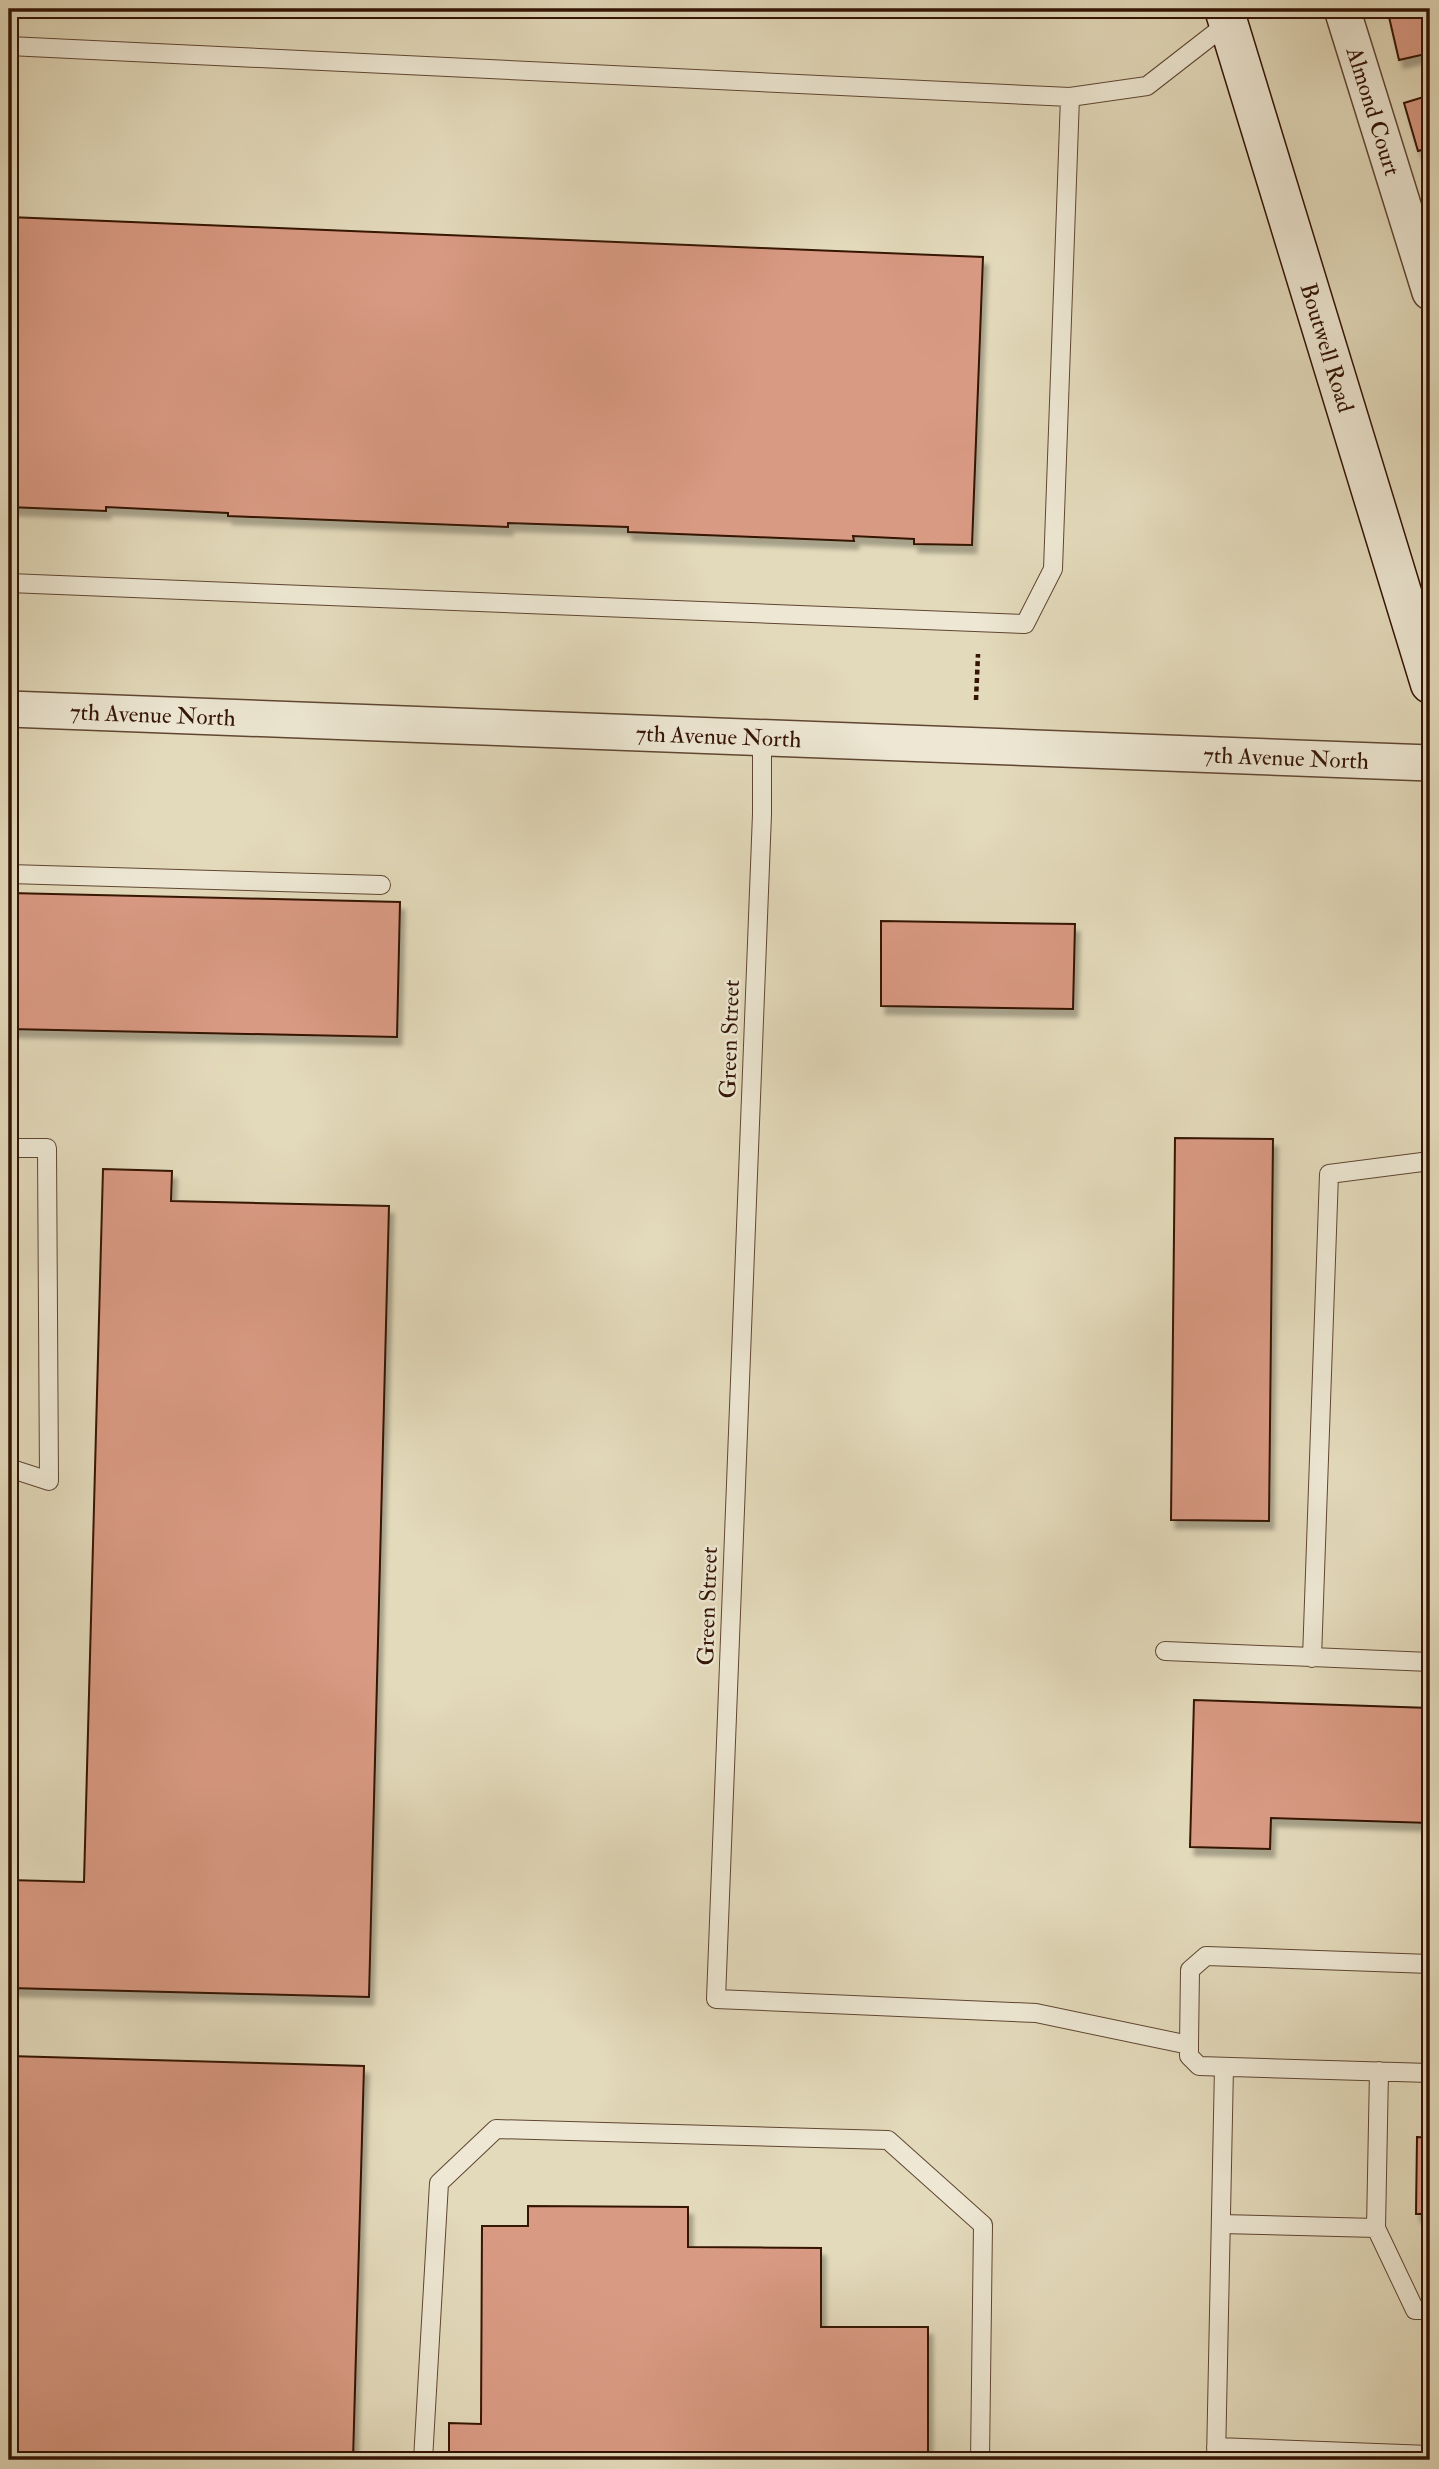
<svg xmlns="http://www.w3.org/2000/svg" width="1439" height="2469" font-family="'IM FELL Double Pica',serif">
<defs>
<filter id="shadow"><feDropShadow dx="4.5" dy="8" stdDeviation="2" flood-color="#0004"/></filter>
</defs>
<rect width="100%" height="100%" fill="#e3dabb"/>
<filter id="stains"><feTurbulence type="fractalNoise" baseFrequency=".00286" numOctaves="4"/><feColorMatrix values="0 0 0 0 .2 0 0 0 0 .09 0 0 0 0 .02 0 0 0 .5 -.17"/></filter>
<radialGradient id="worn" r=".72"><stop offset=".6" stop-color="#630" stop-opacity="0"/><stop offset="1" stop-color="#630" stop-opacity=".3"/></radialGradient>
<!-- building -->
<path fill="#d99a83" stroke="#341405" stroke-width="2" filter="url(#shadow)" d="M1425,9H1430V53L1399,60L1389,17Z
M1430,95V148L1418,151L1404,103Z
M9,217L983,257L972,545L914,544V539L853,536L854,541L628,532V527L508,523V527L228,516V513L106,507V511L9,507Z
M9,893L400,902L397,1037L9,1029Z
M881,921L1075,924L1073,1009L881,1006Z
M1175,1138L1273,1139L1269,1521L1171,1520Z
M103,1169L172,1171L171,1201L389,1206L369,1997L9,1988V1880L84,1882Z
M1194,1700L1430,1708V1823L1271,1818L1270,1849L1190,1847Z
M9,2056L364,2066L353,2460H9Z
M1417,2137L1430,2138V2214H1416Z
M528,2206L688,2207V2247L821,2248V2327H928V2460H449V2423L481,2424L482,2226H528Z"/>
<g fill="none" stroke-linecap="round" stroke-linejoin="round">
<defs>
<path id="lane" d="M9,46L1070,97
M9,583L1025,624L1053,569L1070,97L1147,86L1228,23
M762,738V814L716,1999L1036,2013L1189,2045
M9,874L381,885
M9,1148H47L49,1481L9,1468
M1165,1651L1430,1662
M1312,1658L1329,1174L1430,1161
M1430,1964L1206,1956L1190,1970L1189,2045V2056L1199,2066L1430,2073
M1379,2071L1376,2228L1415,2310H1430
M1221,2224L1376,2228
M1216,2447L1430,2455
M423,2460L439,2183L496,2129L888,2140L983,2225L980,2460
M1216,2460L1224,2067"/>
<g id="street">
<path id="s1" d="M1342,9L1430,292"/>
<path id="s2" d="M9,709L1430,763"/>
</g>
<g id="secondary">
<path id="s3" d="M1224,9L1430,684"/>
</g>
</defs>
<!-- lane casing -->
<use href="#lane" stroke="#604632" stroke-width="20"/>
<!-- street casing -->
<use href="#street" stroke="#604632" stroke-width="38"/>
<!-- secondary casing -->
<use href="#secondary" stroke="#341405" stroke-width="41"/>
<!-- path -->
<path stroke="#341405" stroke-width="4.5" stroke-dasharray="5 3.5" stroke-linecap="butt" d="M976,700L978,654"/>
<!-- lane -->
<use href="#lane" stroke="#ede7d3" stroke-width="18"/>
<!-- street -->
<use href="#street" stroke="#ede7d3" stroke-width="35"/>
<!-- secondary -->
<use href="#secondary" stroke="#ede7d3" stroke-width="38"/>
</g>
<g text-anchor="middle" stroke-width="5" stroke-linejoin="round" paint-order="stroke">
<!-- street labels -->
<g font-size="23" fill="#341405" stroke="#ede7d3">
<text dy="8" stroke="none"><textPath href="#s1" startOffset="107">Almond Court</textPath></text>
<text dy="8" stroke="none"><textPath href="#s3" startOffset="354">Boutwell Road</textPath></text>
<text dy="8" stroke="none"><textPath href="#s2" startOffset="144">7th Avenue North</textPath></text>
<text dy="8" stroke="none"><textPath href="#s2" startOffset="710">7th Avenue North</textPath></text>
<text dy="8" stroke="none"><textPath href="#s2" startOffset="1278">7th Avenue North</textPath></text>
<text transform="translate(729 1039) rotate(-88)" y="8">Green Street</text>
<text transform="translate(707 1606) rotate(-88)" y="8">Green Street</text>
</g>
</g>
<!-- margin -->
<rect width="1439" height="2469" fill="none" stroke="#e3dabb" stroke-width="35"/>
<rect x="10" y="10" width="1418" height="2448" fill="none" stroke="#341405" stroke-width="3.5"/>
<rect x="18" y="18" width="1404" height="2434" fill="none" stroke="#341405" stroke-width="2"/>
<rect width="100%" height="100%" filter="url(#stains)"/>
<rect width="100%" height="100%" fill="url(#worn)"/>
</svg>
